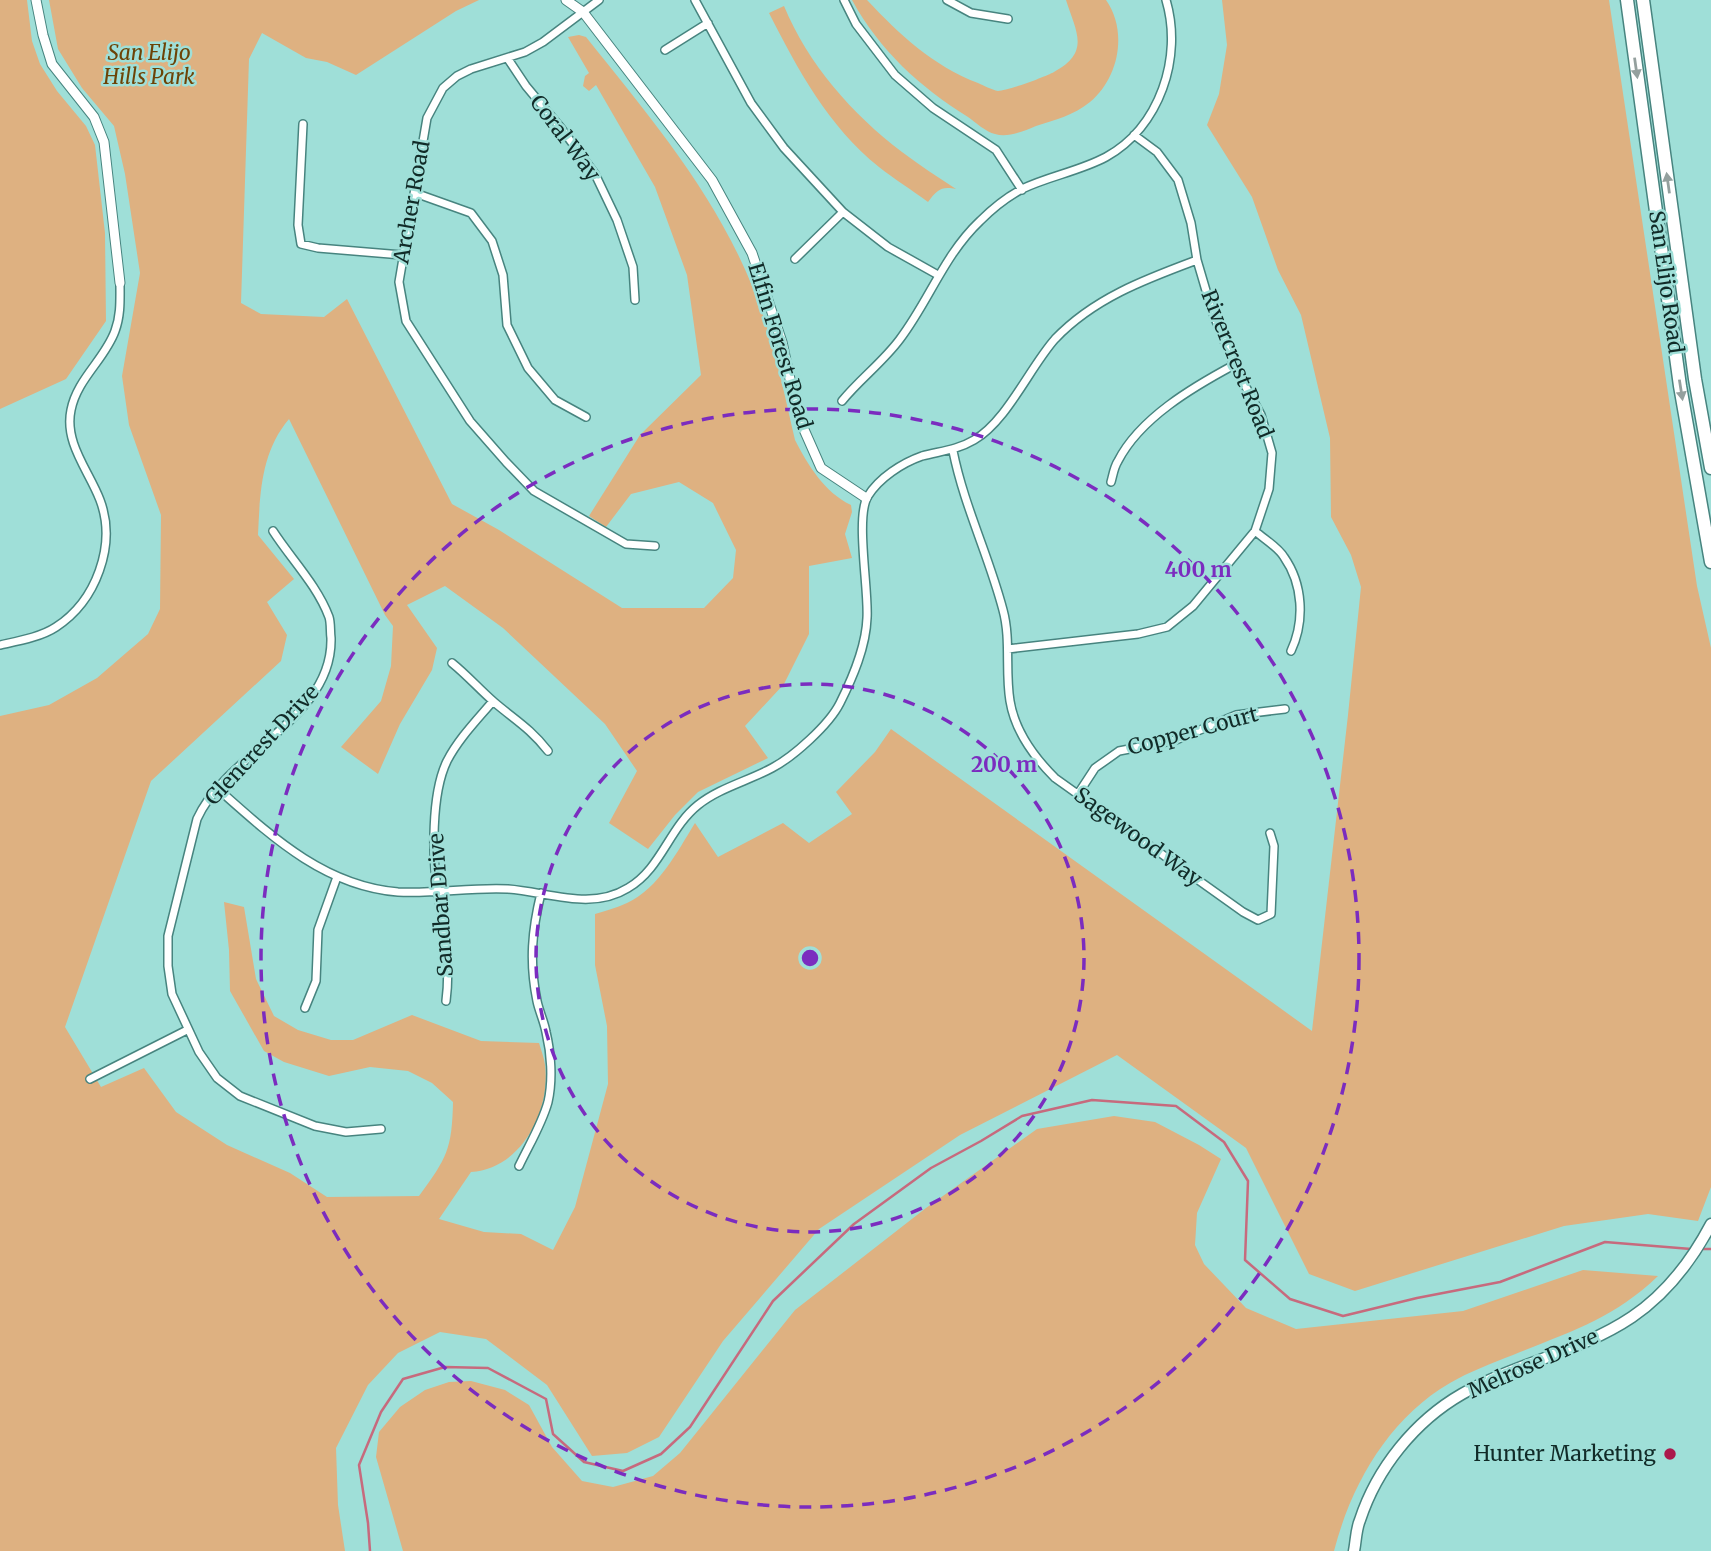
<svg xmlns="http://www.w3.org/2000/svg" width="1711" height="1551" font-family="Merriweather,serif">
<rect width="100%" height="100%" fill="#9fdfd8"/>
<!-- green -->
<path fill="#deb181" d="M0,0H27L32,41L40,64L57,91L86,126L95,145L105,233L106,321L66,379L0,409Z
M49,0H479L456,11L356,75L327,62L306,58L262,33L249,59L241,303L261,314L324,317L347,299L452,504L499,530L622,608H704L733,578L736,550L713,503L679,482L631,494L606,527L589,516L640,435L701,375L687,275L655,187L596,85L589,91L583,86L585,76L589,73L568,37L579,35L586,37C657,126 726,206 763,315C777,356 785,398 795,440C808,465 824,492 851,505L852,512L845,534L852,558L809,566V634L784,684L745,726L768,758L698,792L675,815L648,849L609,823L637,771L605,724L503,628L445,586L407,605L437,648L432,670L400,724L378,774L341,747L381,701L391,666L393,626L385,615L289,419C261,452 260,493 258,535L294,579L267,602L287,635L281,661L151,781L65,1027L101,1087L144,1068L176,1112L227,1145L290,1173L327,1197L419,1196C447,1158 452,1149 453,1102L432,1083L408,1071L370,1067L329,1076L284,1062L264,1051L230,991L229,950L224,902L244,907L256,979L274,1016L298,1030L331,1040H353L412,1015L481,1041L539,1043C541,1050 544,1057 545,1065C551,1111 521,1169 471,1172L439,1219L484,1232L521,1234L553,1250L575,1207L608,1084L607,1026L595,965V914C605,911 616,908 627,903C659,888 677,852 695,823L718,857L783,823L809,843L852,814L836,792L875,752L891,729L1312,1031L1348,715L1361,587L1351,555L1331,517L1330,438L1301,315L1278,270L1252,197L1207,125L1219,94L1227,45L1222,0H1609L1697,586L1711,648V1187L1698,1221L1648,1214L1564,1226L1355,1291L1309,1274L1246,1148L1117,1055L960,1135L819,1229L723,1341L659,1437L627,1453L592,1456L547,1385L486,1339L440,1332L398,1353L368,1385L336,1448L338,1505L345,1551H0V716L49,705L97,678L148,634L160,609L161,515L129,425L122,376L140,273L125,174L114,126L82,88L58,49Z
M852,0H867C899,34 933,66 978,83C983,85 992,90 998,91C1007,91 1045,77 1054,72C1091,52 1076,32 1066,0H1106C1128,31 1119,78 1090,102C1074,115 1055,120 1036,126C1024,131 1008,138 995,134C986,132 975,122 968,117C920,87 880,51 852,0Z
M784,6C808,64 852,114 902,152C919,165 938,177 956,189C941,186 937,190 928,202C912,190 894,179 879,167C828,126 798,70 769,13Z
M1114,1116L1155,1122L1199,1145L1221,1159L1197,1213L1195,1245L1204,1264L1246,1308L1296,1329L1463,1311L1583,1270L1658,1276C1612,1320 1571,1331 1513,1355C1492,1363 1469,1372 1450,1383C1389,1418 1351,1485 1334,1551H403L376,1457L379,1432L400,1407L425,1390L449,1382L471,1381L505,1390L529,1405L552,1447L582,1481L613,1487L653,1476L680,1453L795,1310L926,1208L1037,1129Z"/>
<g fill="none" stroke-linecap="round" stroke-linejoin="round">
<!-- stream -->
<path stroke="#c76a7d" stroke-width="2.5" d="M1701,1249H1711
M370,1551L368,1523L359,1465L381,1412L403,1379L445,1367L488,1368L546,1399L553,1434L584,1462L623,1471L661,1454L690,1427L773,1301L854,1224L931,1168L981,1141L1022,1116L1092,1100L1176,1106L1224,1142L1248,1181L1245,1260L1290,1299L1343,1316L1417,1298L1500,1282L1605,1242L1691,1249"/>
<defs>
<path id="minor" d="M599,0L543,42L525,52L471,69L457,76L443,88L427,118L399,282L406,321L470,421L506,462L534,491L626,544L655,546
M695,0L751,103L784,148L843,212L888,247L938,275
M844,0L856,24L895,75L933,108L996,150L1022,190
M947,0L971,13L1008,19
M665,50L708,23
M508,59L526,86L561,128L595,174L617,220L633,267L635,300
M303,124L298,225L301,244L318,248L402,255
M415,193L471,213L492,241L503,275L507,325L528,368L555,400L586,417
M795,259L843,212
M842,401C860,379 883,362 900,339C929,301 944,255 980,221C992,209 1007,197 1022,189C1049,176 1080,171 1106,157C1160,127 1183,57 1166,0
M953,451C964,506 989,556 1003,610C1011,639 1005,671 1010,701C1015,732 1034,757 1055,778L1243,912L1258,920L1271,914L1274,846L1270,833
M1111,482C1113,475 1114,467 1118,461C1140,418 1193,387 1234,365
M273,531C291,559 317,585 329,617C331,623 330,631 331,638C333,719 227,752 197,819L168,936V966L172,994L199,1052L217,1078L240,1096L315,1126L346,1132L381,1129
M1255,531C1264,539 1278,547 1284,557C1303,584 1305,621 1291,651
M0,645C18,641 41,637 56,627C96,601 117,545 100,500C89,471 64,443 71,410C77,379 105,359 115,331C121,315 120,299 120,283
M1008,649L1138,634L1167,627L1193,606L1255,531L1269,489L1272,453L1261,415L1234,365L1212,311L1197,260L1191,223L1178,180L1157,152L1134,135
M452,663C467,675 479,689 494,702C515,720 530,728 548,751
M218,789C271,836 324,886 398,892C435,894 472,887 508,889C548,892 591,911 628,888C661,869 669,828 698,805C719,788 748,781 772,768C793,757 829,725 840,703C853,677 866,647 867,618C869,591 855,516 868,496C879,478 902,463 922,456C941,451 957,450 974,440C1007,421 1030,367 1055,339C1094,298 1146,279 1197,260
M1078,794L1095,768L1119,751L1176,740L1236,715L1285,709
M446,1001C451,962 444,932 438,894C432,858 431,794 447,761C459,738 477,720 493,701
M305,1008L316,981L318,930L337,877
M90,1079L187,1030
M519,1166C529,1145 542,1124 548,1102C553,1080 551,1053 546,1032C544,1021 539,1011 537,1001C529,962 532,930 541,893"/>
<path id="tertiary" d="M36,0L43,35L52,64L94,117L104,142L120,283
M566,0L583,12L712,180L752,253L782,342L798,416L821,468L866,498"/>
<path id="secondary" d="M1354,1551C1356,1541 1356,1529 1360,1520C1377,1468 1415,1421 1462,1394C1516,1363 1580,1352 1632,1317C1666,1294 1692,1260 1711,1224"/>
<path id="primary" d="M1627,0L1680,386L1711,562
M1643,0L1695,379L1711,468"/>
</defs>
<!-- minor casing -->
<use href="#minor" stroke="#47847f" stroke-width="10"/>
<!-- tertiary casing -->
<use href="#tertiary" stroke="#47847f" stroke-width="11"/>
<!-- secondary casing -->
<use href="#secondary" stroke="#47847f" stroke-width="13"/>
<!-- primary casing -->
<use href="#primary" stroke="#47847f" stroke-width="15"/>
<!-- minor -->
<use href="#minor" stroke="#fff" stroke-width="7"/>
<!-- tertiary -->
<use href="#tertiary" stroke="#fff" stroke-width="9"/>
<!-- secondary -->
<use href="#secondary" stroke="#fff" stroke-width="10"/>
<!-- primary -->
<use href="#primary" stroke="#fff" stroke-width="12"/>
</g>
<!-- one-way arrows -->
<defs><path id="oneway-solid" d="M-6-.8H1V-3.2L6.5 0L1 3.2V.8H-6Z" transform="scale(1.75)"/></defs>
<g fill="#94a09e">
<use href="#oneway-solid" transform="translate(1636 68) rotate(82)"/>
<use href="#oneway-solid" transform="translate(1668 183) rotate(-98)"/>
<use href="#oneway-solid" transform="translate(1681 390) rotate(81)"/>
</g>
<!-- distance rings -->
<g fill="none" stroke="#7b2cbf" stroke-width="3.5" stroke-dasharray="12 9">
<circle cx="810" cy="958" r="274"/>
<circle cx="810" cy="958" r="549"/>
</g>
<!-- markers -->
<circle fill="#ab194c" stroke="#9fdfd8" stroke-width="2.5" cx="1670" cy="1454" r="7"/>
<g text-anchor="middle" stroke-width="5" stroke-linejoin="round" paint-order="stroke">
<!-- park labels -->
<g font-size="21" font-style="italic" fill="#6d4306" stroke="#9fdfd8">
<text x="149" y="60">San Elijo<tspan x="149" dy="24">Hills Park</tspan></text>
</g>
<!-- street labels -->
<g font-size="21" fill="#112b28" stroke="#9fdfd8">
<text transform="translate(565 138) rotate(53)" y="7">Coral Way</text>
<text transform="translate(412 202) rotate(-80)" y="7">Archer Road</text>
<text transform="translate(1666 282) rotate(82)" y="7">San Elijo Road</text>
<text transform="translate(780 346) rotate(73)" y="7">Elfin Forest Road</text>
<text transform="translate(1237 364) rotate(68)" y="7">Rivercrest Road</text>
<text transform="translate(1193 731) rotate(-15)" y="7">Copper Court</text>
<text transform="translate(262 745) rotate(-47)" y="7">Glencrest Drive</text>
<text transform="translate(1138 837) rotate(36)" y="7">Sagewood Way</text>
<text transform="translate(441 905) rotate(-94)" y="7">Sandbar Drive</text>
<text transform="translate(1533 1364) rotate(-24)" y="7">Melrose Drive</text>
</g>
<!-- poi labels -->
<g font-size="21" fill="#112b28" stroke="#9fdfd8" text-anchor="end">
<text x="1656" y="1461">Hunter Marketing</text>
</g>
</g>
<circle cx="810" cy="958" r="10" fill="#7b2cbf" stroke="#9fdfd8" stroke-width="3.5"/>
<g font-size="21" text-anchor="middle" font-weight="bold" fill="#7b2cbf" stroke="#9fdfd8" stroke-width="5" stroke-linejoin="round" paint-order="stroke">
<text x="1198" y="577">400 m</text>
<text x="1004" y="772">200 m</text>
</g>
</svg>
